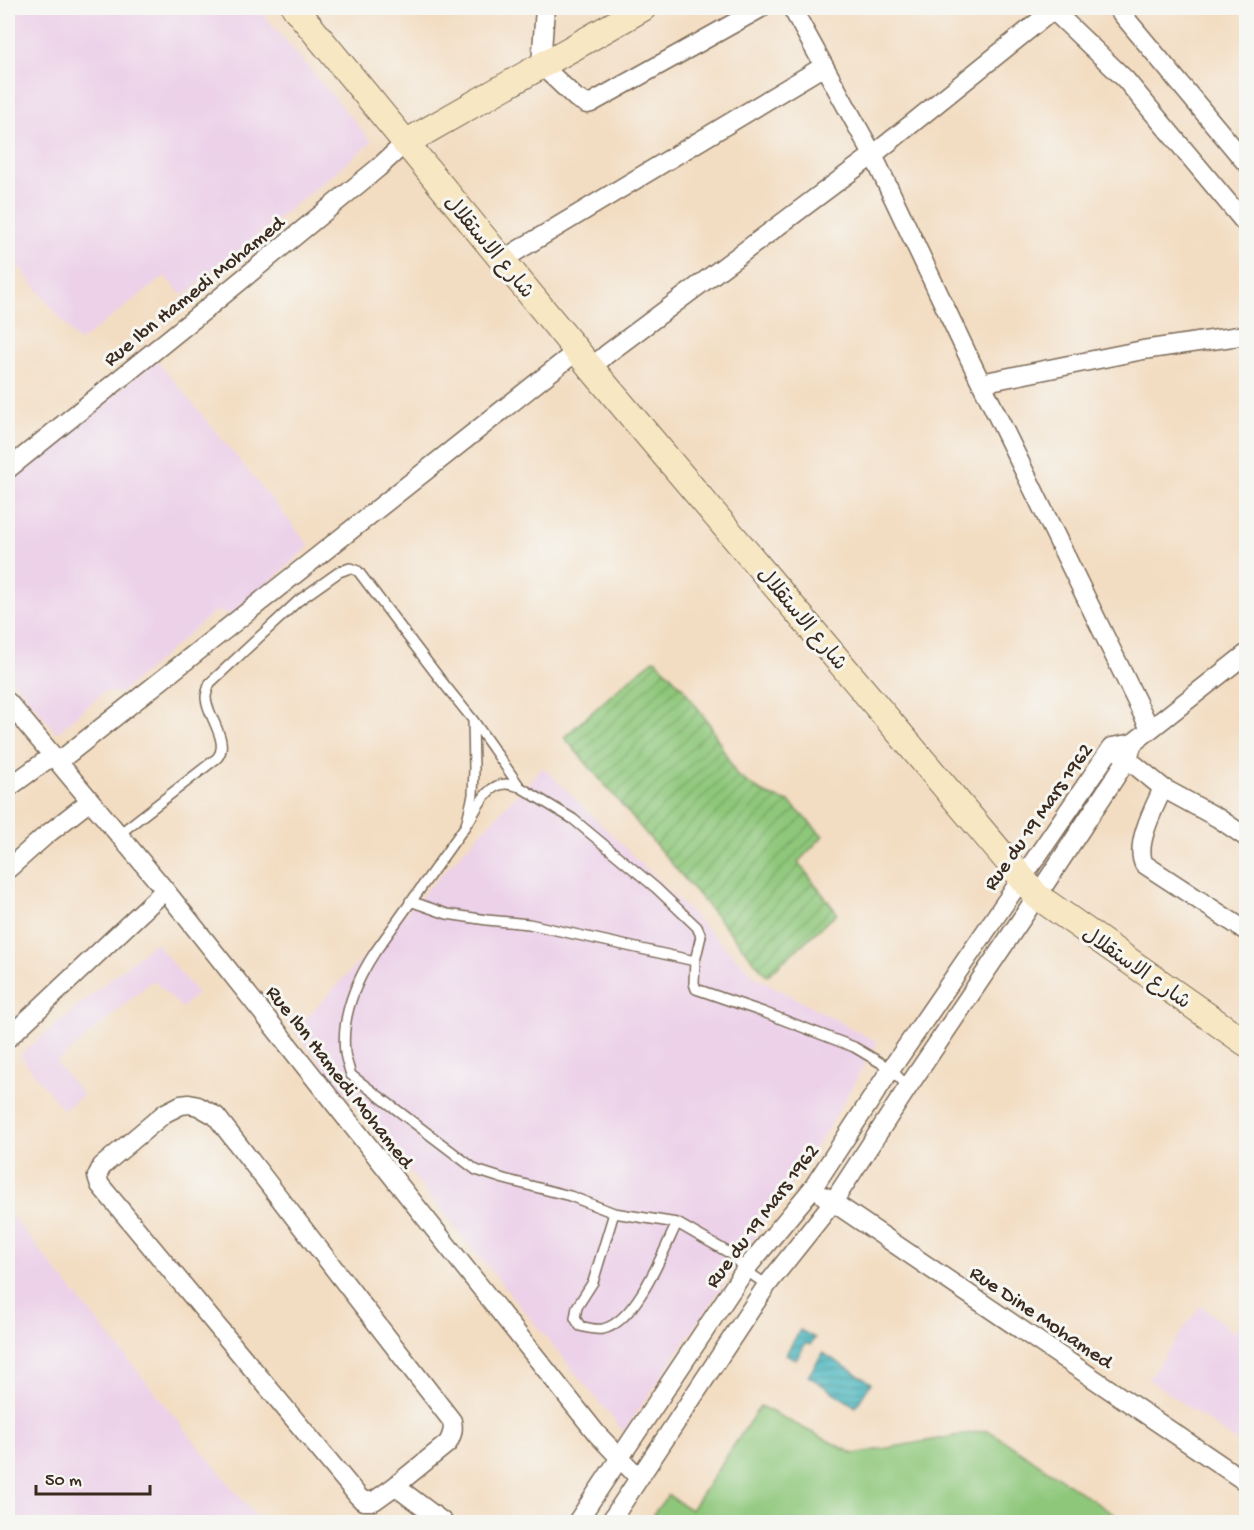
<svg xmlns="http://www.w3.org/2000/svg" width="1254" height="1530" font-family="'Gochi Hand','Playpen Sans Arabic',sans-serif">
<defs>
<pattern id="garden-furrows" width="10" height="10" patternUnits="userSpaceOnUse" patternTransform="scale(1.5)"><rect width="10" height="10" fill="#8ec77a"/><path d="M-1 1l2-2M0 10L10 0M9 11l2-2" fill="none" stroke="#75a263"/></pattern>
<pattern id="water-rules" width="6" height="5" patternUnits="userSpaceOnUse" patternTransform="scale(1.5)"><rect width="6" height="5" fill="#43b3bc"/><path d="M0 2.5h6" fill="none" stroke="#399298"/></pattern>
</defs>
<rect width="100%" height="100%" fill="#f6f6f2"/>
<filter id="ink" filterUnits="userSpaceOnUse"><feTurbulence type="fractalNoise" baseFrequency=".0167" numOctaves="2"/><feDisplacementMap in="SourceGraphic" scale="12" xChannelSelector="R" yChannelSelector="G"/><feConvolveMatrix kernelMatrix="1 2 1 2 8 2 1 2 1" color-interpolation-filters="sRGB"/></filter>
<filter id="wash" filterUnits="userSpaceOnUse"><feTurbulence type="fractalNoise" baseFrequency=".008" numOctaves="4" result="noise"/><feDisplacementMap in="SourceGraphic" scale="24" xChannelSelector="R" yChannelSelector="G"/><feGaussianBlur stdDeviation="1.35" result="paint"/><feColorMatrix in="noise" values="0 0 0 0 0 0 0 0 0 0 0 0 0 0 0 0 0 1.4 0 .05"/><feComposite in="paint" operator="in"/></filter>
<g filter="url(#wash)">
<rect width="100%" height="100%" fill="#f3ddc2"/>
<!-- built -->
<path fill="#ecd1e9" d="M8,8H258L372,142L183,296L165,276L79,342L17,264L8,270Z
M157,360L310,546L232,615L215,611L121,693L104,692L57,733L8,674V479Z
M543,767L756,977L877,1042L831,1124L624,1432L294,1031Z
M155,942L197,993L182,1008L153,980L56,1063L84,1095L63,1110L20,1055Z
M8,1211L260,1522H8Z
M1201,1305L1234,1333L1240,1324L1246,1329V1448L1148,1379Z"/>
<!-- green -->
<path fill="#8ec77a" stroke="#64784c" stroke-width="1.5" d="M760,1406L854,1454L988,1430L1125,1522H647L668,1495L691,1510Z"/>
<!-- garden -->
<path fill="url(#garden-furrows)" stroke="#64784c" stroke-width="1.5" d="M655,659L683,688L710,725L737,776L767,795L789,802L823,836L798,862L837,913L767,976L564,737L626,682Z"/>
<!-- water -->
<path fill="url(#water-rules)" stroke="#3f6e6d" stroke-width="1.5" d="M800,1330L815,1338L810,1345L806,1343L796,1360L786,1354Z
M823,1353L871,1383L856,1407L808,1376Z"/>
</g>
<g filter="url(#ink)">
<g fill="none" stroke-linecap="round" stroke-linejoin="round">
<defs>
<path id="lane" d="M473,720L520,787L573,819L656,888L697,927L701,936L695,961L694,983L696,989L763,1012L854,1047L891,1069L908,1087
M469,821C478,807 487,784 506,784C511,784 516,786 520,787
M118,835L217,758C231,742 207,716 206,698C206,693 208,688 210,683L298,601L339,572L350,568L358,571L440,679L473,720L474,769L473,795L466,825L375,952C356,981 341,1017 345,1053C346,1060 349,1068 351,1075L476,1170L504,1179L570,1196L614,1213L677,1223L731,1254L745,1270L767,1285
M410,901L447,914L487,920L529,924L695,961
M614,1213L593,1282L577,1307L575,1318L580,1326C587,1328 596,1330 603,1329C637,1321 663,1252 677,1223"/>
<path id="street" d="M545,8L541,65L576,98L587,104L591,103L761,8
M792,8L873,155L971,362L1150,729
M1117,8L1246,163
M502,260L824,66
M591,368L607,354L873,155L1053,10L1125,79L1246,224
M981,383L1143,350L1246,335
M8,469L200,314L378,168L405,143
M8,702L165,890L597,1434L639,1478
M1119,752L1163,788L1218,818L1246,837
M58,762L577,351
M8,788L52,756
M1163,788C1155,806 1134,845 1144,864L1246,931
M8,869L45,836L90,801
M8,1038L165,890
M189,1104L198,1106L216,1116L452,1421C454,1430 452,1435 448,1443L395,1486L374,1501H363L358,1496L100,1185L97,1176L102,1166L165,1113L181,1105Z
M824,1196L1246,1482
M395,1486L443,1522
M577,1522L745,1270L812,1189L891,1069L1112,747L1133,743L1246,654
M610,1522L767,1285L833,1202L908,1087L1037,896L1128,758L1133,743"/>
<path id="secondary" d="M295,8L591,368L1022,878L1037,896L1246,1043
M405,143L643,8"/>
</defs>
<!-- lane casing -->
<use href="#lane" stroke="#7b6957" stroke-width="12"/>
<!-- street casing -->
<use href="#street" stroke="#7b6957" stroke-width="21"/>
<!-- secondary casing -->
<use href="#secondary" stroke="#7b6957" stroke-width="28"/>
<!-- lane -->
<use href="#lane" stroke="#fff" stroke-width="9"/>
<!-- street -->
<use href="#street" stroke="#fff" stroke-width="18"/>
<!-- secondary -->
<use href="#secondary" stroke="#f8e7c3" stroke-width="26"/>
</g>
</g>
<g text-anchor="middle" stroke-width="6" stroke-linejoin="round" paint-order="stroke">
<!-- street labels -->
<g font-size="21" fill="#3b2a1e" stroke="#f6f6f2">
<text transform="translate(490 246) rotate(50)" y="7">شارع الاستقلال</text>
<text transform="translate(193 290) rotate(-39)" y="7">Rue Ibn Hamedi Mohamed</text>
<text transform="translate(803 618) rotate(50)" y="7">شارع الاستقلال</text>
<text transform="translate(1037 816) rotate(-55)" y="7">Rue du 19 Mars 1962</text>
<text transform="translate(1137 967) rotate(35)" y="7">شارع الاستقلال</text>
<text transform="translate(341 1076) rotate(52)" y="7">Rue Ibn Hamedi Mohamed</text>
<text transform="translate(761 1215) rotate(-53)" y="7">Rue du 19 Mars 1962</text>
<text transform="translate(1042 1316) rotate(34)" y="7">Rue Dine Mohamed</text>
</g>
</g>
<!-- margin -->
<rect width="1254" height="1530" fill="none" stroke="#f6f6f2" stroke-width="30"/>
<!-- scale -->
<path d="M36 1485v9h114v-9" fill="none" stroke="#3b2a1e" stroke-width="3"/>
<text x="45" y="1485" font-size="18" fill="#3b2a1e" stroke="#f6f6f2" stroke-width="4.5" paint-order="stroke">50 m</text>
</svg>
